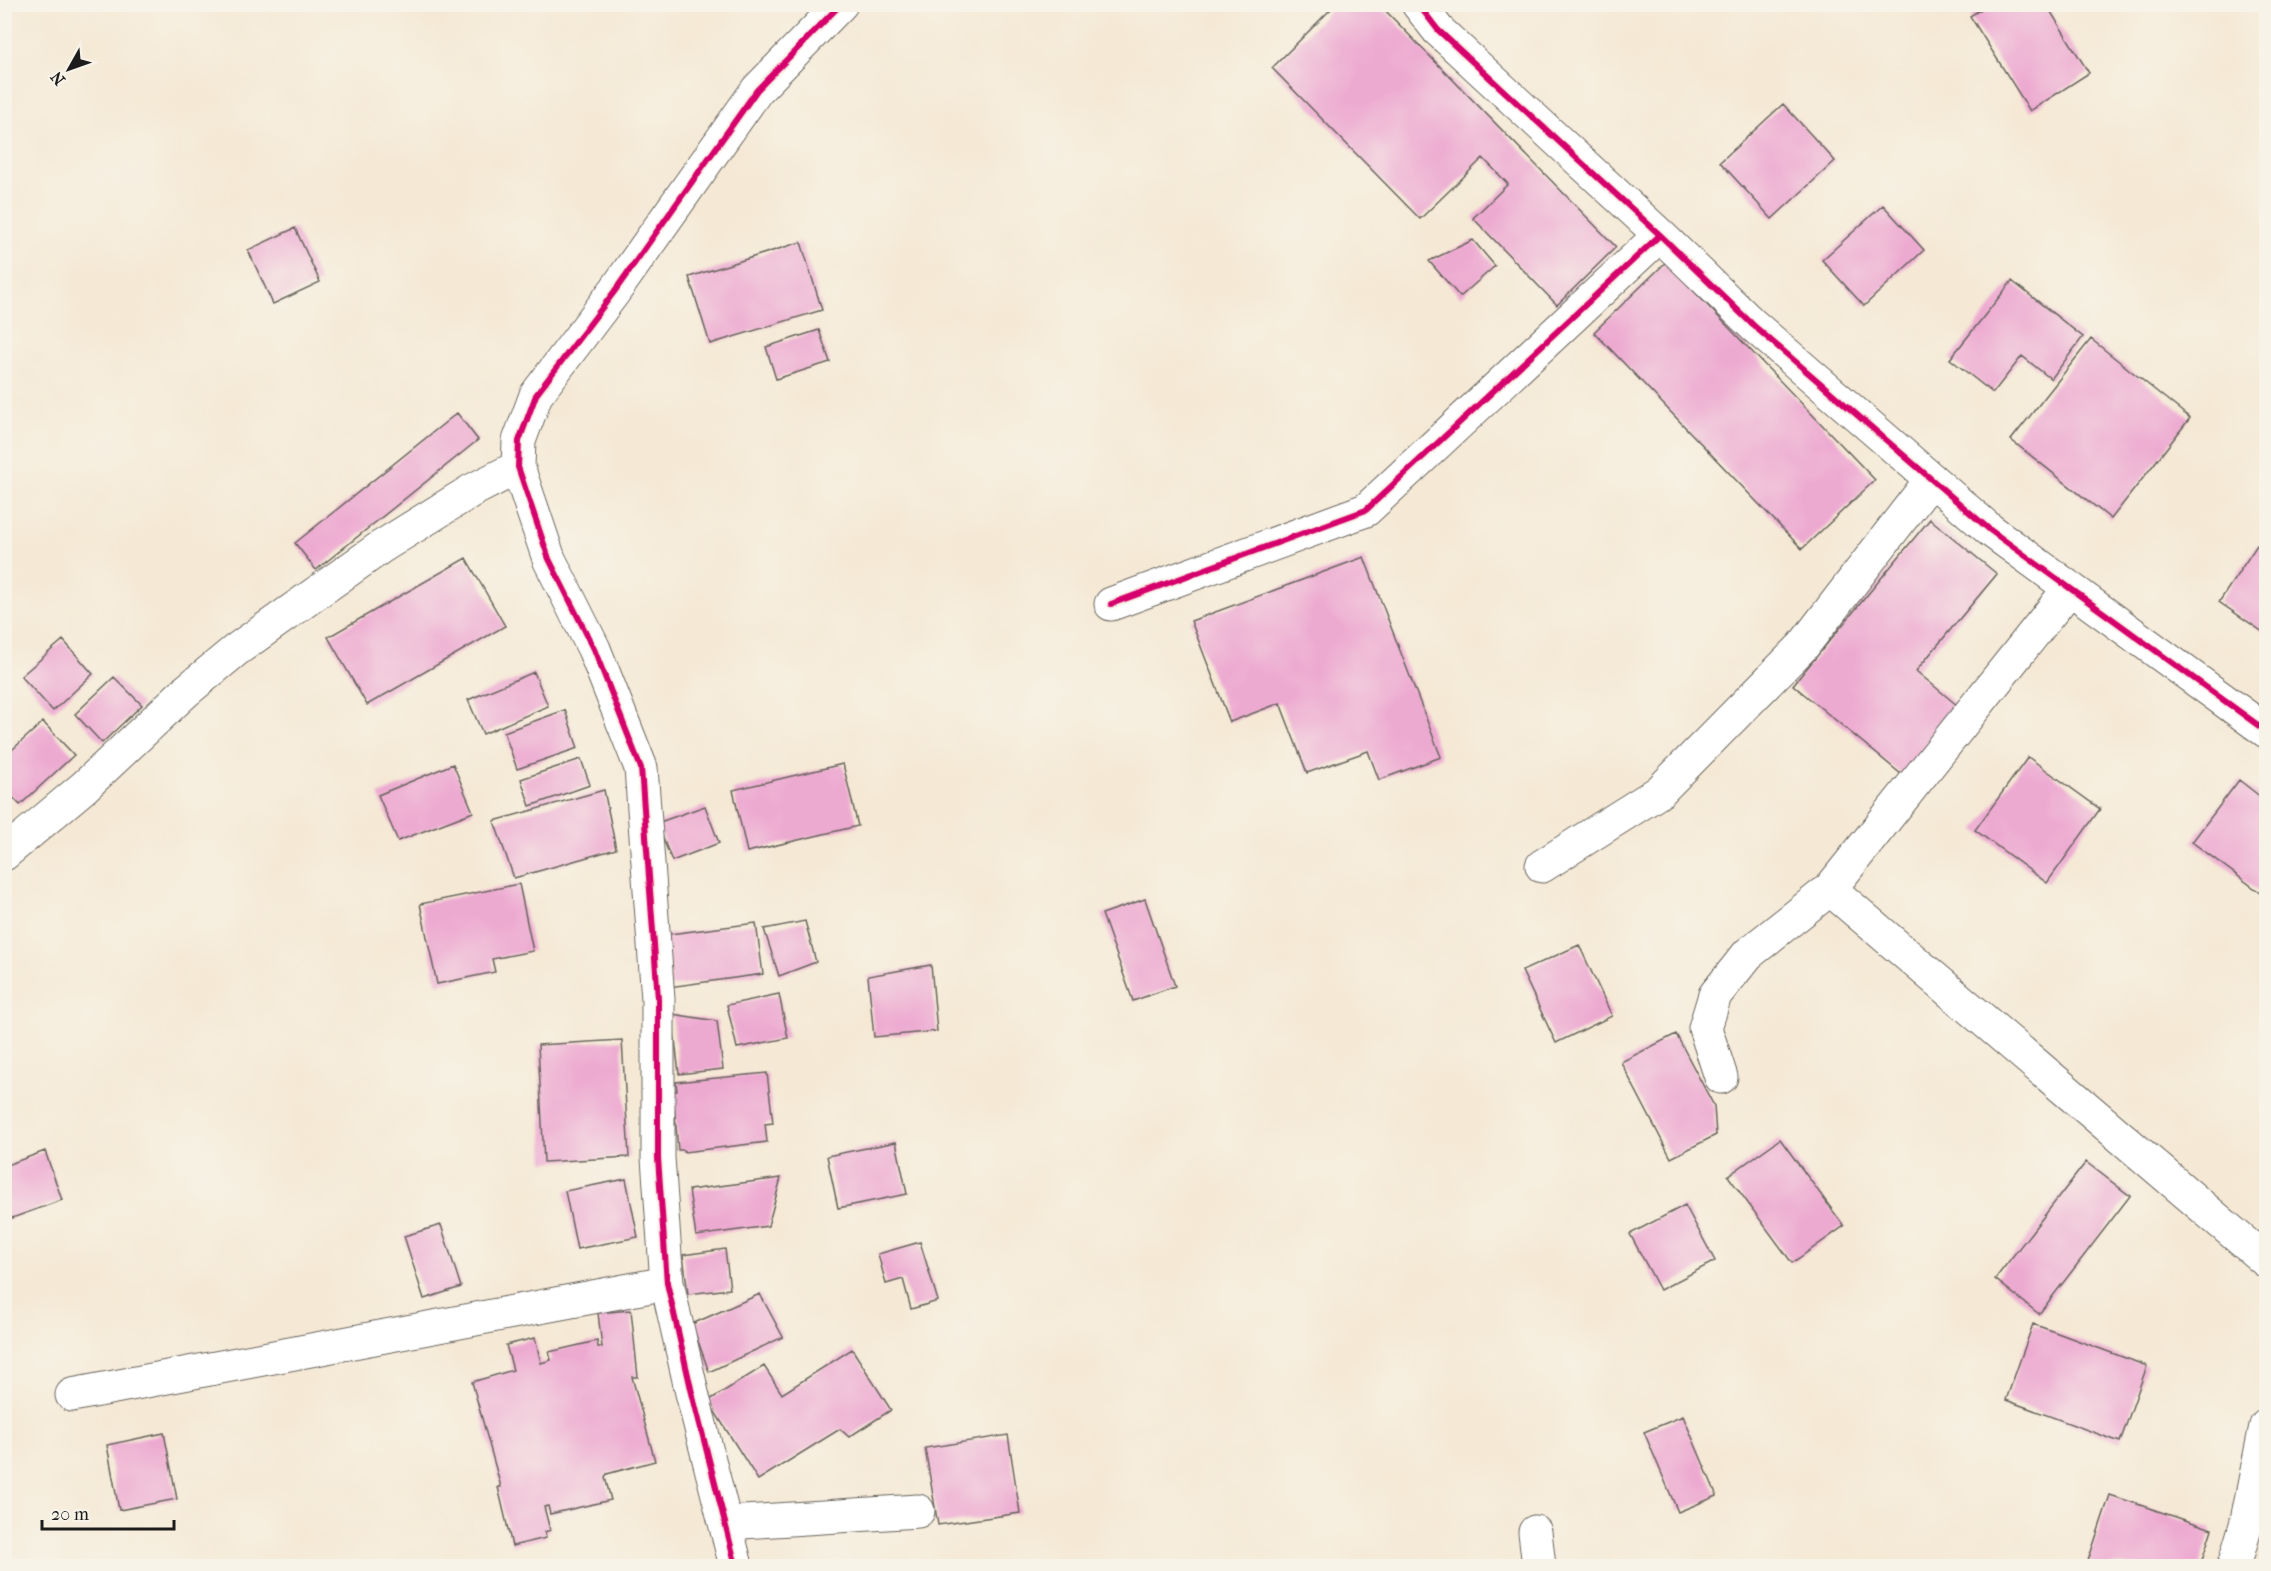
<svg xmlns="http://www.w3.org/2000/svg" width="2271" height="1571" font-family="'IM FELL French Canon',serif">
<rect width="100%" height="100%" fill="#f7f3e8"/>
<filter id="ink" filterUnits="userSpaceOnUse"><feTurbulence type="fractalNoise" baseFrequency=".0167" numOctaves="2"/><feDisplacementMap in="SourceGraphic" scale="12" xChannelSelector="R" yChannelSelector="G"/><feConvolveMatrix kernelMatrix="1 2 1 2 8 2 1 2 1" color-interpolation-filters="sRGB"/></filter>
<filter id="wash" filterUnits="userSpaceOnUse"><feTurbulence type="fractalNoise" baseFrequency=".008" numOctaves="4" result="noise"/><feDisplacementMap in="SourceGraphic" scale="24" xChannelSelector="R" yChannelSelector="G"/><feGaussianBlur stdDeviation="1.35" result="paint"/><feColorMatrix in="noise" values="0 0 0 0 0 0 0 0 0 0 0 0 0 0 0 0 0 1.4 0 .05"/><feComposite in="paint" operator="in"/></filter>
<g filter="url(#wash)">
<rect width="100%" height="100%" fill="#f5e9d5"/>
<g id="blocks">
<!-- building -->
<path fill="#edaad1" d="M1336,4H1379L1616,247L1557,305L1473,218L1508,184L1483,158L1420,219L1272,68Z
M1989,4H2046L2089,73L2030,111L1970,16Z
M1783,104L1835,161L1772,219L1720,162Z
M1883,205L1924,250L1864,306L1822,260Z
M295,228L320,282L273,304L248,250Z
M1473,240L1495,266L1460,297L1429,261Z
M801,242L822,310L710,344L689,277Z
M1666,262L1875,480L1802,549L1594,332Z
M2012,281L2083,337L2051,379L2022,356L1993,393L1950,359Z
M819,330L830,362L776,379L766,347Z
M2091,339L2190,418L2111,519L2011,440Z
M457,413L478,440L316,570L295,543Z
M1930,519L1997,574L1916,671L1964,711L1907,779L1793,685Z
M2257,545L2266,551V634L2219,602Z
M1364,557L1441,757L1379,780L1368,751L1307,773L1280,703L1230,722L1191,621Z
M466,558L505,626L367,705L328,637Z
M63,640L93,674L53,711L21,676Z
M534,672L548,706L483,734L468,700Z
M114,677L142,705L102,743L75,714Z
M565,710L578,748L517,769L504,732Z
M43,722L74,755L20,805L4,788V757Z
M2028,757L2100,809L2047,883L1975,830Z
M581,759L590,785L530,806L521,779Z
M453,764L473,812L398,841L378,795Z
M843,764L858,826L747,852L733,790Z
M2239,780L2266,801L2265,896L2192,842Z
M604,790L616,849L514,878L494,821Z
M705,806L719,843L672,861L657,823Z
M4,807L10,810L4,820Z
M519,884L533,951L492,959L495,972L437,984L420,904Z
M1145,899L1175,986L1133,1001L1102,914Z
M805,921L816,962L779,976L764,929Z
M756,923L763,974L669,987L662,935Z
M1579,945L1612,1016L1556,1043L1522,971Z
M931,965L937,1031L874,1037L868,976Z
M779,994L788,1038L737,1048L727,1005Z
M672,1014L717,1021L723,1069L679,1074Z
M1676,1034L1714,1106L1716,1135L1671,1158L1621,1062Z
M622,1040L629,1157L544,1162L538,1045Z
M767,1073L773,1123L765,1124L767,1142L684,1152V1150H678L673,1091H677L676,1082Z
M1780,1139L1844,1226L1792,1263L1728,1176Z
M896,1142L907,1194L838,1208L827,1156Z
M45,1151L62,1200L4,1221V1166Z
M2086,1162L2130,1196L2039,1314L1995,1279Z
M781,1178L768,1226L696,1236L689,1190Z
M626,1179L638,1237L577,1249L565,1191Z
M1685,1205L1715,1261L1660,1290L1630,1234Z
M441,1225L461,1287L424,1299L404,1236Z
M920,1242L938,1301L911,1309L903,1279L886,1284L878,1254Z
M725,1249L730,1289L688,1294L683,1255Z
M760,1294L783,1337L709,1372L692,1324Z
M631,1310L638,1377H632L655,1461L607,1474L605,1477L611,1500L550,1514L548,1506L544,1507L550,1530L545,1532L546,1538L512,1546L498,1487H501L472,1382L513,1370L506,1345L535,1338L541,1363L551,1360L549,1352L597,1341L598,1347H602L598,1313Z
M2033,1324L2147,1366L2120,1442L2006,1400Z
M852,1349L891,1410L849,1437L840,1429L758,1480L708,1401L764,1366L782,1394Z
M1683,1416L1717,1496L1678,1512L1644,1432Z
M164,1433L177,1499L119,1510L107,1445Z
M1008,1435L1020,1513L938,1525L925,1448Z
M2110,1495L2212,1529L2200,1566H2104L2088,1561Z"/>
</g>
</g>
<g filter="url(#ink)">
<use href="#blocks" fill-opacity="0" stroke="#68645d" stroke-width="1.5"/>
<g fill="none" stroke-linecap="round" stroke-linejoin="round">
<defs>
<path id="minor" d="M1418,4L1438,30L1660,235L1753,325L1990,530L2266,731
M1111,604L1366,510L1660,235
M4,854L84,787L185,692L236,650L381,547L471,491L518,467
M1542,866L1659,792L1803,646L1931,480
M1830,889L2266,1261
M1721,1077L1705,1028L1715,995L1748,954L1830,889L2070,588
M72,1395L667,1283
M727,1523L918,1511
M1535,1532L1539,1566
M736,1566L692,1393L667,1283L658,1158V999L641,768L594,649L549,559L518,467L519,441L536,395L614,292L757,90L841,4
M2234,1566L2246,1525L2266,1426"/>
</defs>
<!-- minor casing -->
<use href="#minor" stroke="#68645d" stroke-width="35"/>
<!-- minor -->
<use href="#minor" stroke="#fff" stroke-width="33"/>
<defs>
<path id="cycleway" d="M1418,4L1438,30L1660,235L1753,325L1990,530L2266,731
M1111,604L1366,510L1660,235
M736,1566L692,1393L667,1283L658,1158V999L641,768L594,649L549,559L518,467L519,441L536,395L614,292L757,90L841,4"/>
</defs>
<!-- cycleway casing -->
<use href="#cycleway" stroke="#f7f3e8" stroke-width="10"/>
<!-- cycleway -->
<use href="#cycleway" stroke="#d6006c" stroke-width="6"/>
</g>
</g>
<!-- margin -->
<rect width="2271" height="1571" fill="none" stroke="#f7f3e8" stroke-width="24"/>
<!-- north arrow -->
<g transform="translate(69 69) rotate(230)" stroke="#f7f3e8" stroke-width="4.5" paint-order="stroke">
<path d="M0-4.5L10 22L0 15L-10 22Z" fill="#1c1c1c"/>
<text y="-9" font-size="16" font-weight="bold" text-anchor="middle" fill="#1c1c1c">N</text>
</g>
<!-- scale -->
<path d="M42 1520v9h132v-9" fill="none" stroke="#1c1c1c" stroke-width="3"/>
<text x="51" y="1520" font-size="18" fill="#1c1c1c" stroke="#f7f3e8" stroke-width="4.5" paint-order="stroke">20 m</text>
</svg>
